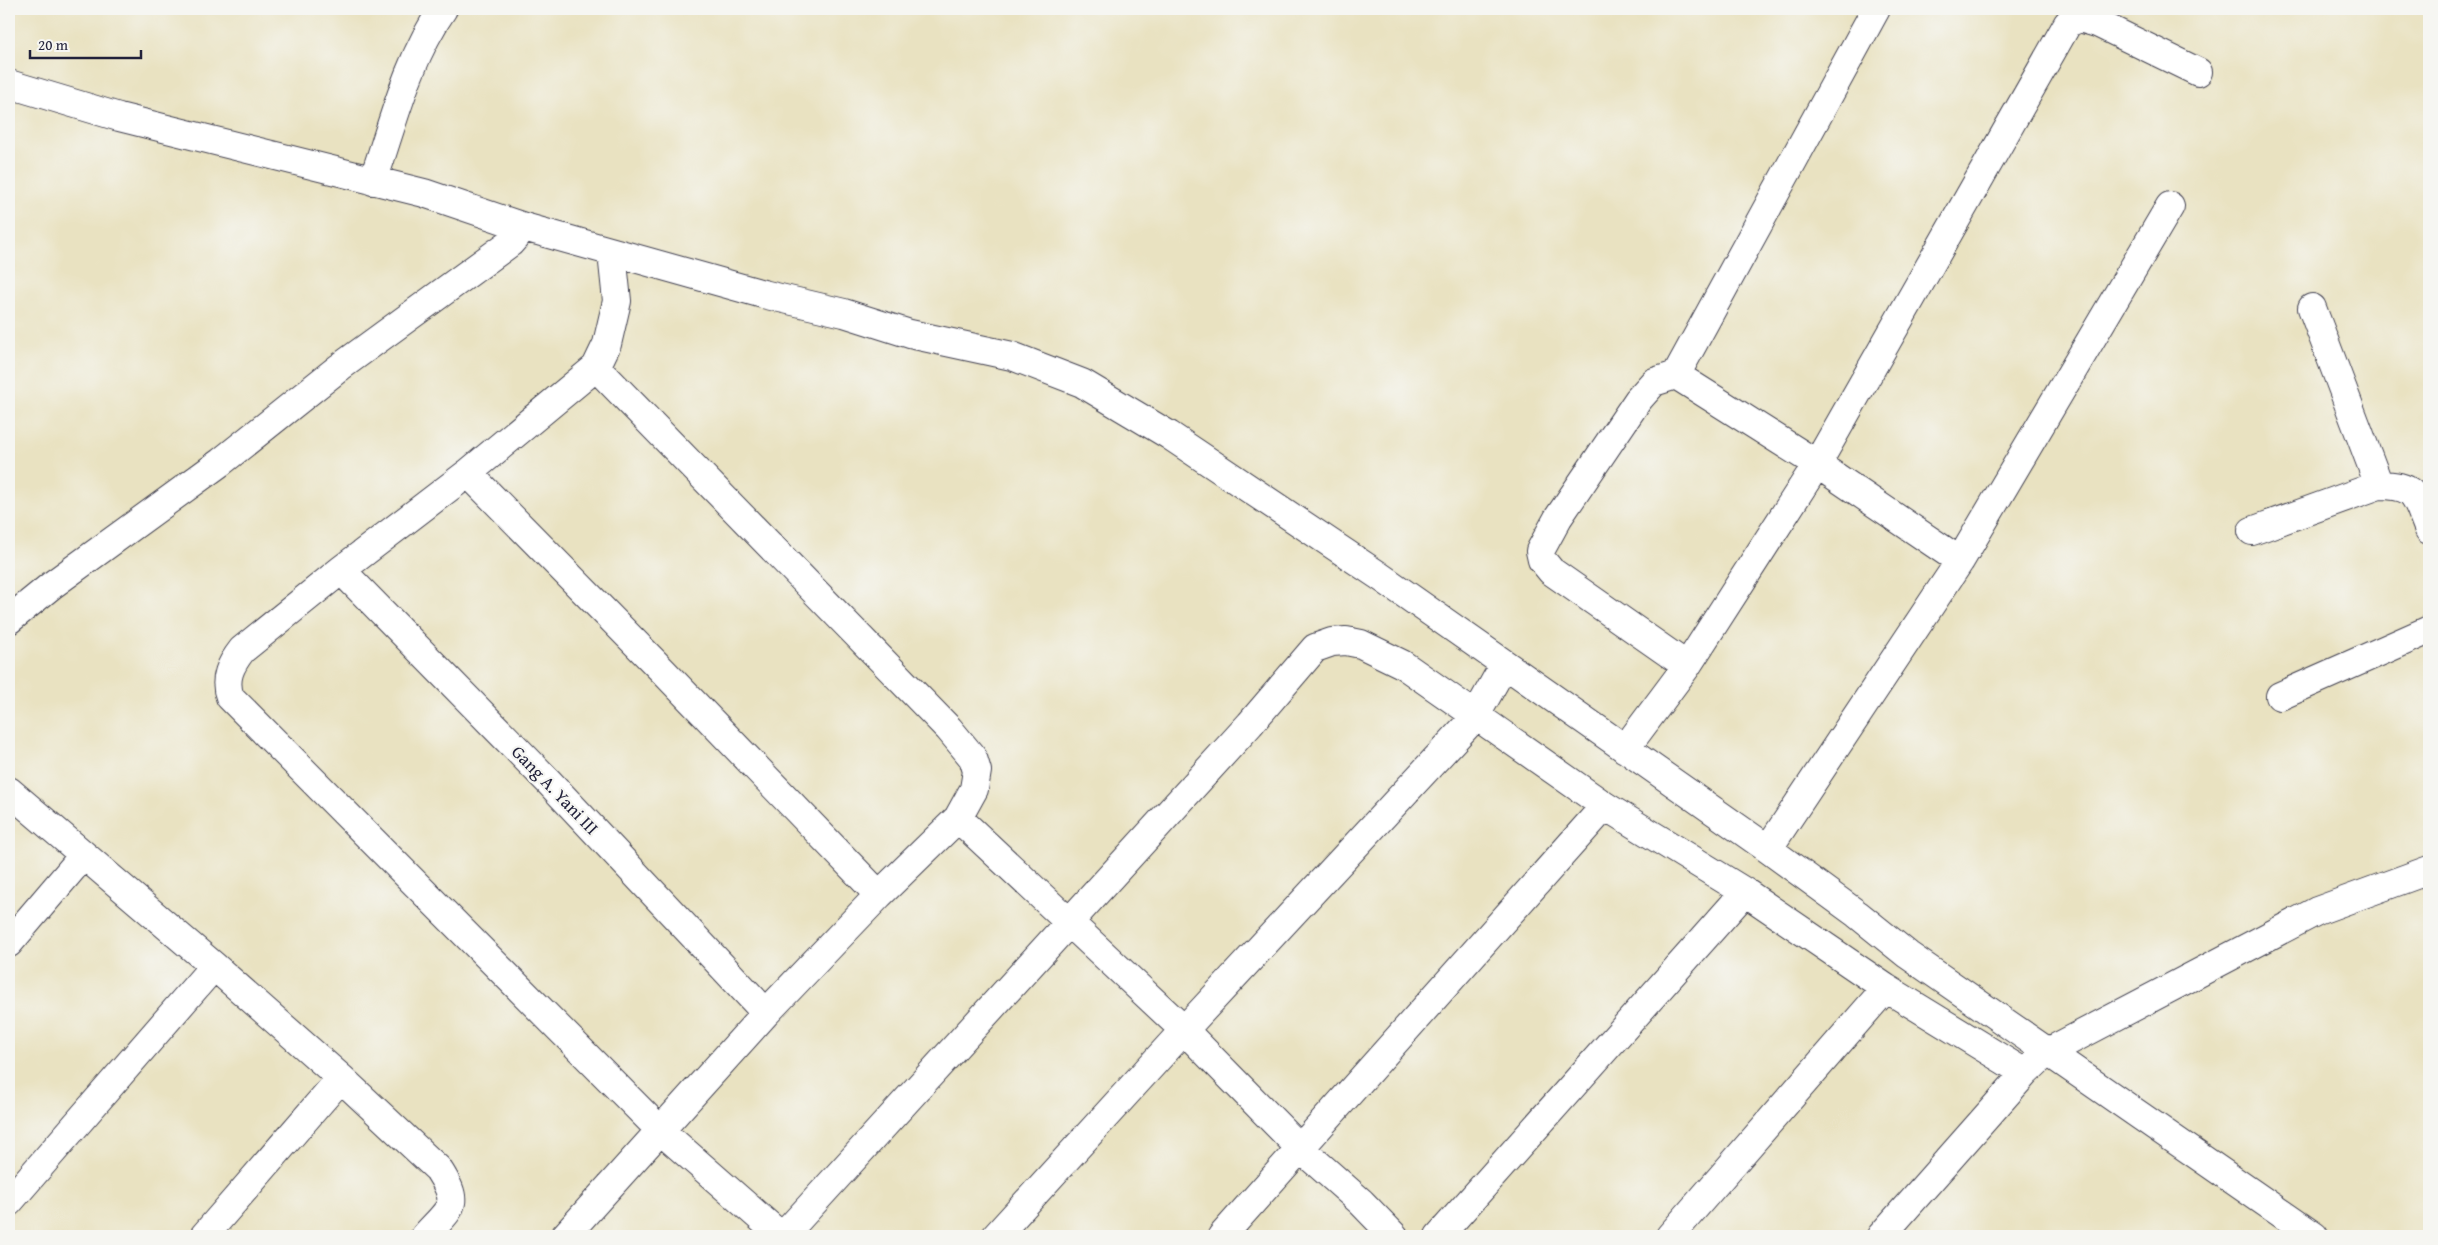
<svg xmlns="http://www.w3.org/2000/svg" width="2438" height="1245" font-family="'Gentium Book Plus',serif">
<rect width="100%" height="100%" fill="#f6f6f2"/>
<filter id="ink" filterUnits="userSpaceOnUse"><feTurbulence type="fractalNoise" baseFrequency=".02" numOctaves="2"/><feDisplacementMap in="SourceGraphic" scale="10" xChannelSelector="R" yChannelSelector="G"/><feConvolveMatrix kernelMatrix="1 2 1 2 8 2 1 2 1" color-interpolation-filters="sRGB"/></filter>
<filter id="wash" filterUnits="userSpaceOnUse"><feTurbulence type="fractalNoise" baseFrequency=".0096" numOctaves="4" result="noise"/><feDisplacementMap in="SourceGraphic" scale="20" xChannelSelector="R" yChannelSelector="G"/><feGaussianBlur stdDeviation="1.12" result="paint"/><feColorMatrix in="noise" values="0 0 0 0 0 0 0 0 0 0 0 0 0 0 0 0 0 1.4 0 .05"/><feComposite in="paint" operator="in"/></filter>
<g filter="url(#wash)">
<rect width="100%" height="100%" fill="#e9e2c1"/>
</g>
<g filter="url(#ink)">
<g fill="none" stroke-linecap="round" stroke-linejoin="round">
<defs>
<path id="street" d="M9,84L119,117L424,193L524,227L763,294L844,313L910,334L1012,356L1082,383L1169,435L1378,575L1768,849L1857,914L1908,955L2314,1236
M373,181C393,123 408,59 443,9
M2312,308L2379,485C2418,485 2415,497 2429,530
M596,367L468,473L341,570L242,650C231,664 223,679 230,697L660,1130L781,1236
M1676,375L1876,9
M468,473L662,670L879,895
M2252,531L2379,485
M341,570L548,781L766,1013
M9,620L52,585L221,462L340,367L510,243L524,227
M1687,666L1551,571L1542,560L1540,551L1558,518L1638,400L1654,382L1676,375L1817,464L1960,561L2170,206
M2280,696L2429,630
M1625,749L1687,666L1817,464L2068,23L2080,18L2097,23L2198,72
M9,791L214,966L341,1078L438,1169C462,1206 451,1207 425,1236
M958,818L1184,1030L1301,1149L1361,1202L1394,1236
M1768,849L1960,561
M9,943L83,856
M9,1202L214,966
M204,1236L341,1078
M565,1236L766,1013L879,895L958,818L974,789L977,771L973,758L949,729L596,367L607,344L617,301L612,253
M783,1236L1250,724L1315,648L1332,642L1346,641L1361,644L1402,664L1605,806L1745,892L1886,988L2025,1073
M996,1236L1184,1030L1475,717L1504,665
M1222,1236L1605,806
M1439,1236L1745,892
M1670,1236L1886,988
M1881,1236L2025,1073L2046,1053L2317,911L2429,870"/>
</defs>
<!-- street casing -->
<use href="#street" stroke="#403f4f" stroke-width="30"/>
<!-- street -->
<use href="#street" stroke="#fff" stroke-width="28"/>
</g>
</g>
<g text-anchor="middle" stroke-width="4.5" stroke-linejoin="round" paint-order="stroke">
<!-- street labels -->
<g font-size="18" fill="#22223b" stroke="#f6f6f2">
<text transform="translate(555 790) rotate(46)" y="6">Gang A. Yani III</text>
</g>
</g>
<!-- margin -->
<rect width="2438" height="1245" fill="none" stroke="#f6f6f2" stroke-width="30"/>
<!-- scale -->
<path d="M30 50v8h111v-8" fill="none" stroke="#22223b" stroke-width="2.5"/>
<text x="38" y="50" font-size="15" fill="#22223b" stroke="#f6f6f2" stroke-width="4" paint-order="stroke">20 m</text>
</svg>
